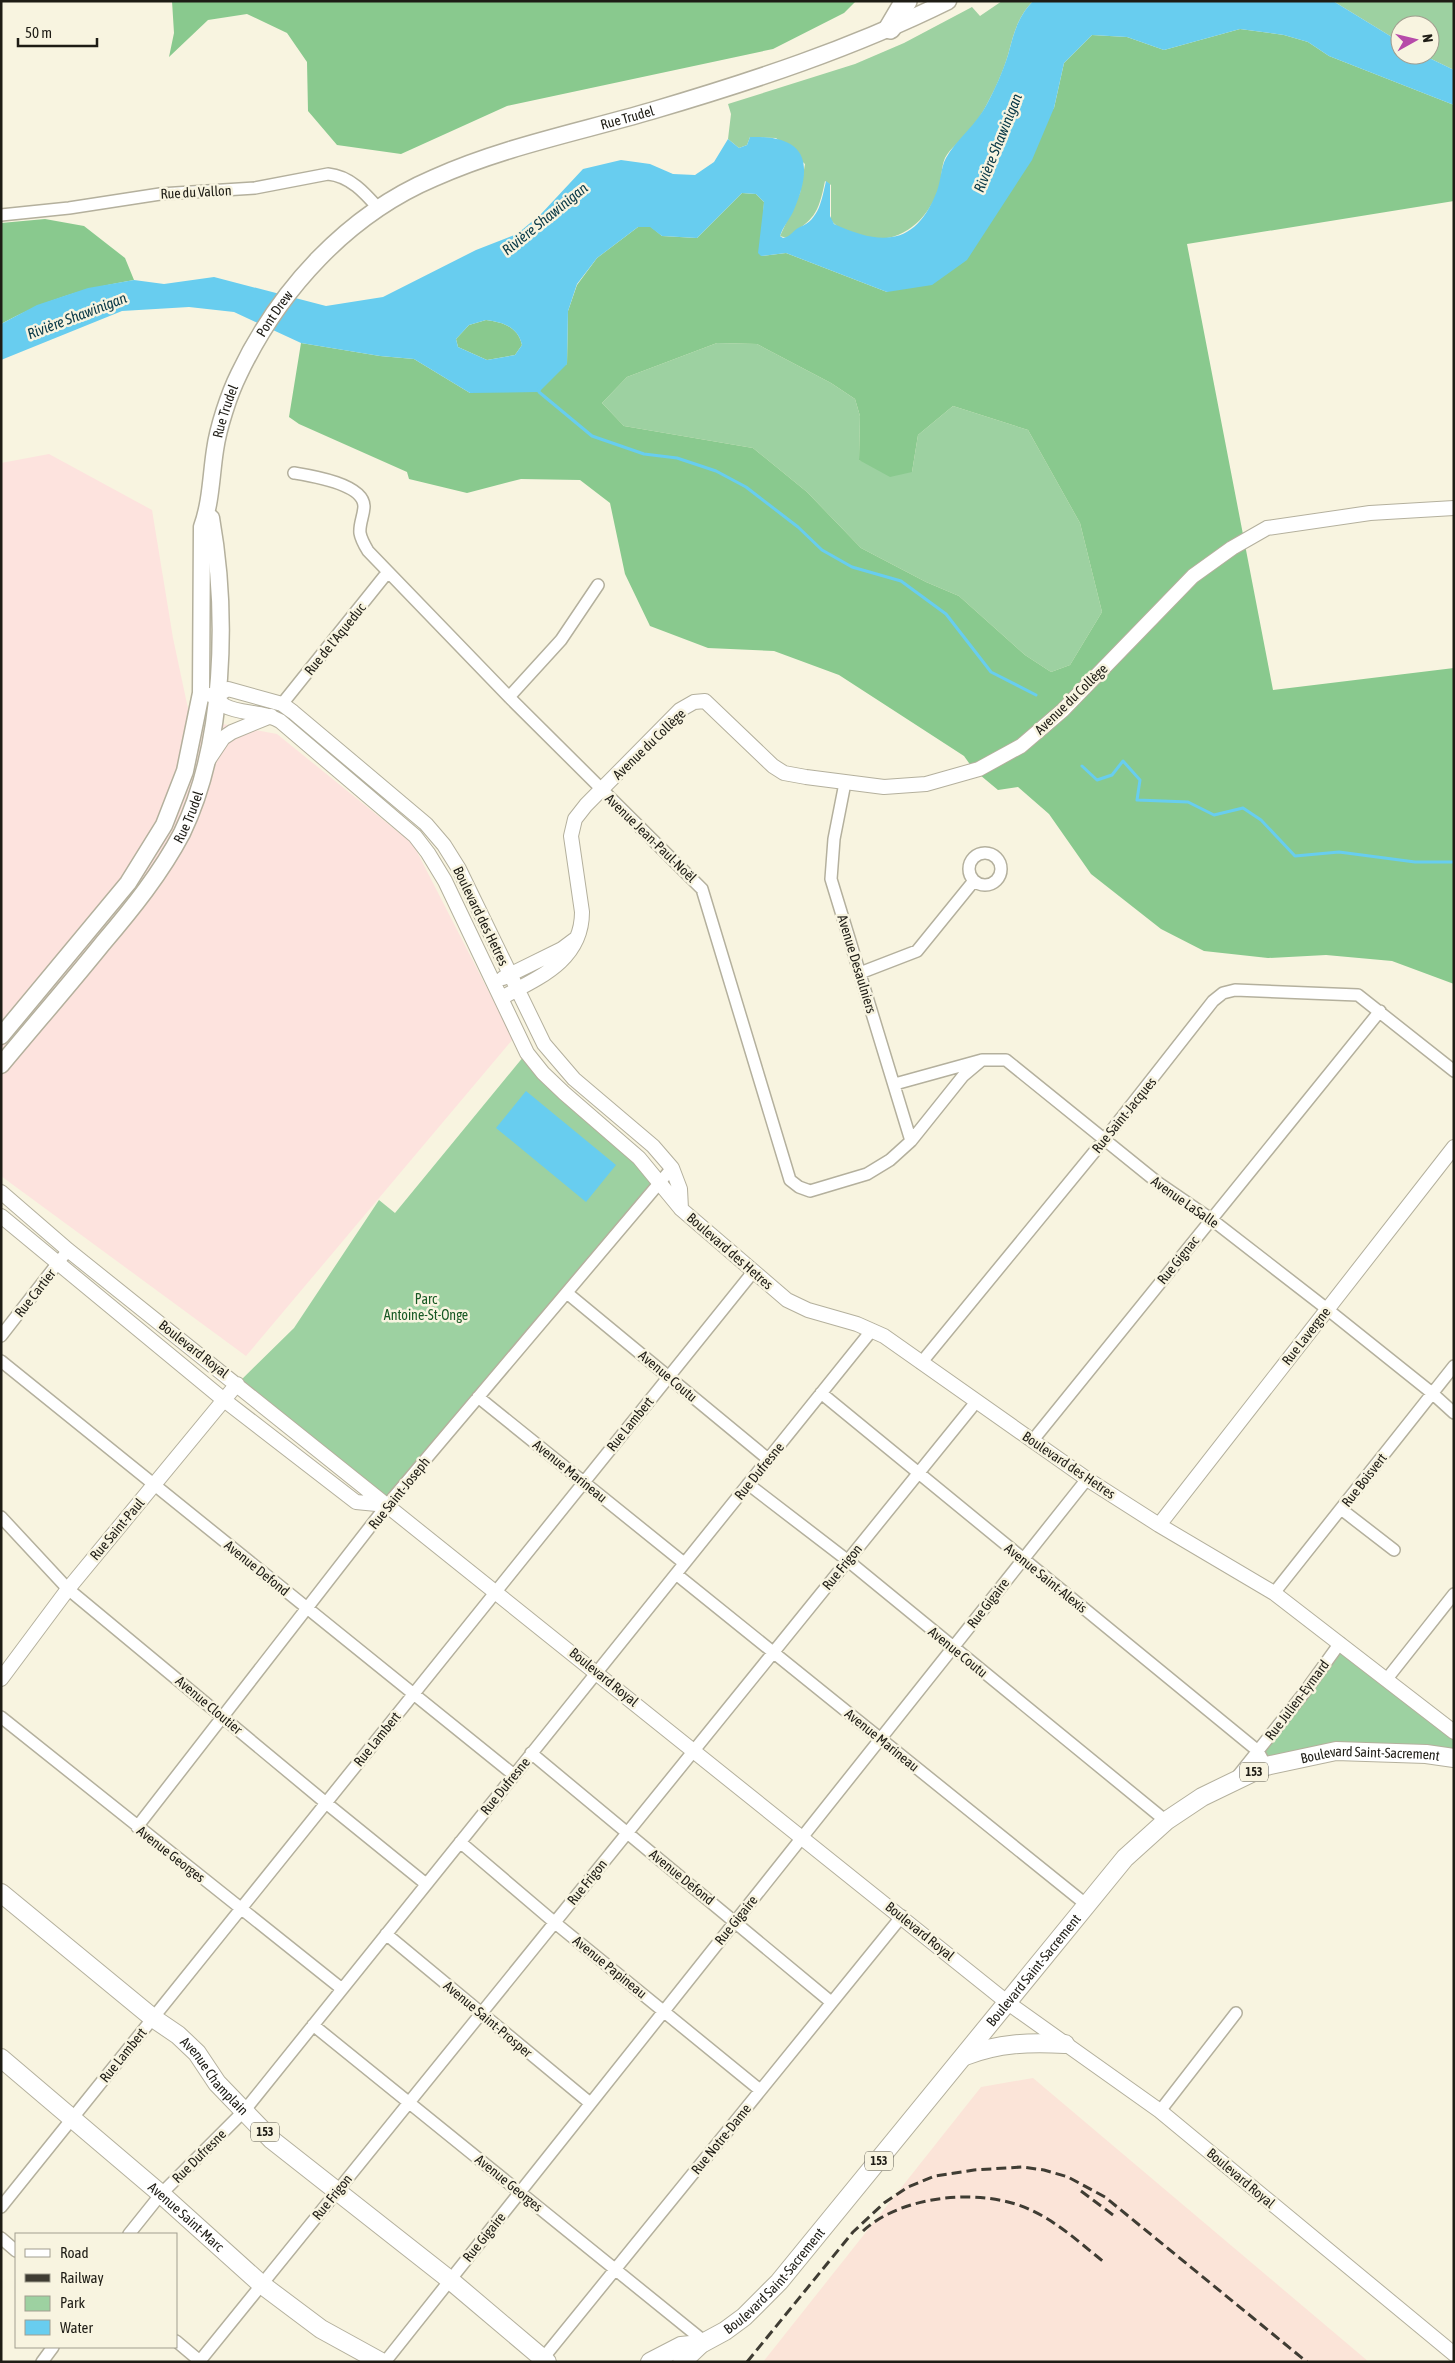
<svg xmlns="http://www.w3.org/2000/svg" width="1455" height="2363" font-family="'Asap Condensed',sans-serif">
<rect width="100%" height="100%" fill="#f8f4e0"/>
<!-- commercial -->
<path fill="#fde3de" d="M49,454L152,510L173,638L190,718L277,734L413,844L513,1039L246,1356L1,1176V463Z"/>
<!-- industrial -->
<path fill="#fbe4d8" d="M1033,2078L1369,2362H763L981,2087Z"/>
<!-- green -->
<path fill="#9dd1a1" d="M1002,1H1033C1017,18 1014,33 1008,55C1003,72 995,89 987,104C982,114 975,124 968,132C961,141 950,148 945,158C941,167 942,179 939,188C928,220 900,246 864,237C854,234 837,229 831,220V185L825,181C818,216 814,218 787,238L780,236L800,193L805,164L776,138L750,137L747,145L739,148L728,139L731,114L728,104L855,64L904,43L972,7L980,16Z
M1333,1H1454V70L1423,55H1430V25H1400V42Z
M717,343L757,344L831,383L855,399L860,416L859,460L912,472L918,435L953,406L1028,430L1080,523L1102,612L1070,665L1051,672L1025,655L959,596L926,582L861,548L807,492L753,448L624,426L602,403L627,377Z
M524,1056L661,1182L387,1505L234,1387L294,1328L379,1200L395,1213Z
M1340,1643L1454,1734V1758L1336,1751L1266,1766L1258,1752Z"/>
<!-- forest -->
<path fill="#89c98e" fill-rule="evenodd" d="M172,1H856L844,13L773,49L507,106L401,154L337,145L308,111L307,62L287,33L247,14L208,20L169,57L174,33Z
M1240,29L1284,35L1308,42L1329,56L1454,105V201L1187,244L1273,690L1454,668V984L1392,961L1326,955L1268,958L1204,951L1161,929L1091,874L1049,814L1018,787L998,790L974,770L964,756L839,675L774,651L708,648L650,626L625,574L610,503L580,480L521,479L467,493L409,479L407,472L299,424L289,417L301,343L380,356L414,359L470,393L567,364L568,311L577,285L597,258L638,227L650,226L662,236L697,238L742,193L756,194L764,202L761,256L786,253L887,292L1054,108L1064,63L1092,35L1127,37L1164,50ZM717,343L757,344L831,383L855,399L860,416L859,460L890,477L912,472L918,435L953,406L1028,430L1080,523L1102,612L1070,665L1051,672L1025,655L959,596L926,582L861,548L807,492L753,448L624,426L602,403L627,377Z
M45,219L84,226L125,258L134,280C82,289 47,299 1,324V223Z
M486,320C503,322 518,327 522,345L515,355L487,360L458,347L456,339L469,325Z"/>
<!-- water -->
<path fill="#68cdef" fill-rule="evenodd" d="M1033,1H1333L1400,42V55H1423L1454,70V105L1329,56L1308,42L1284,35L1240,29L1164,50L1127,37L1092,35L1064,63L1054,108L1032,160L967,260L932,285L887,292L786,253L761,256L758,253L764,202L756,194L742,193L697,238L662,236L650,227H638L597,258L577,284L568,311L567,364L539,392L470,393L414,359L380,356L301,343L234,312L189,307L122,311L1,360V324L37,305L88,288L134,280L164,284L214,277L326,306L383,297L476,250L517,234L541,214L583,169L621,160L650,164L673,174L695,175L714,162L728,139L739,148L747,145L750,137C808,135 814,164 793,212C789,220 783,227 780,236L783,238C791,237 793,230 800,227C819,220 822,199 826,181L830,184V216L834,224C882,246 916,246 937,191C941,180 941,167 946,158C956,140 977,124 987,104C995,89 1003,71 1008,55C1014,33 1017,18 1033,1ZM486,320C503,322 518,327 522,345L515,355L487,360L458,347L456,339L469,325Z
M526,1091L616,1165L586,1202L496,1128Z"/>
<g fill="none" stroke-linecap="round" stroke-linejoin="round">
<!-- stream -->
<path stroke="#68cdef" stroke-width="3" d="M539,389V392L592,436L644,454L677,458L716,471L746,487L798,527L822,550L852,567L901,581L946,614L991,672L1036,695
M1082,766L1097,780L1112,775L1123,761L1140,780L1137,800L1188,802L1214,815L1243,808L1261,820L1295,856L1339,852L1415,862H1454"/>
<defs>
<path id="minor" d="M1,215L69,208L160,194L255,188L328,174C350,176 365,193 379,209
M294,473C312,476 363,484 364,506C364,515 359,524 360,533C361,539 365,546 368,551L509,697L702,889L790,1180L799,1187L810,1191L867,1174L890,1160L911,1141L963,1076L982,1060
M509,697L561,640L598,585
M282,704L387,573
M845,783L834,839L831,879L911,1141
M969 869a16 16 0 1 1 32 0a16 16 0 1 1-32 0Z
M860,973L917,951L973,882
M895,1084L982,1060H1006L1157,1182L1211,1219L1327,1309L1432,1393L1454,1413
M567,1293L768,1459
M1,1336L68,1250
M1,1361L514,1775
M921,1363L1104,1140L1213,1001L1223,993L1235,990L1358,995L1454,1071
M821,1393L1258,1751L1266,1766
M478,1397L684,1563
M1033,1440L1380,1011
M748,1484L847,1560L1166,1821
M1341,1509L1394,1550
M1,1517L68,1589L326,1803L426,1884
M676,1574L1088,1906
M1274,1593L1454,1366
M1386,1680L1454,1594
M1,1717L342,1989
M531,1753L831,2002
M1237,1777L1304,1693L1340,1643
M137,1827L387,1505L672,1168
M460,1842L554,1922L760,2090
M386,1934L590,2103
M313,2025L705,2342
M1160,2111L1236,2013
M1,2207L753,1272
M129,2234L161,2194L245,2110L872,1330
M1,2238L16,2251
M176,2341L201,2362
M42,2362L53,2347
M199,2362L976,1402
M385,2362L1087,1479
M540,2362L902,1916"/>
<path id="tertiary" d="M210,695C218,696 219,702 225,706C240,714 263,711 280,721L415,836L428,853L445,881L527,1053L543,1073L564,1093L639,1158L681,1209L787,1300L808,1310L857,1324L884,1336L1087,1479L1159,1525L1274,1593L1454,1732
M216,696L228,689L282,704L293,712L426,824L444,845L459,869L544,1044L574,1079L653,1146L672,1168L680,1189L681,1209
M207,762L223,738L232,732L271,716
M503,978L562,949L574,940
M501,998C538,978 582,961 582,912L571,836L575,819L586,805L680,710L694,702L705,701L773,766L784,773L806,777L884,787L926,784L979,769L1021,746L1063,710L1193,576L1232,548L1267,528L1370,513L1454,508
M1,1192L68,1250L1008,2003L1160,2111L1454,2354
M1,1216L224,1400L356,1502L387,1505
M1159,1525L1454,1147
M1,1679L68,1589L237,1384"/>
<g id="secondary">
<path id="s1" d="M1,1036L128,883L164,825L185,771L201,693L202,527C211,502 211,476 215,450C218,428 229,394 239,374C279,290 347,215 434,178C503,147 579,132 651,111C753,81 853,48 948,1"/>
<path id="s2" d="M1,1065C35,1024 70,984 103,943C132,909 161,873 182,833C225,744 228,614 211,518"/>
</g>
<g id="primary">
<path id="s3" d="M1,1893L153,2018L178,2035L197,2053L217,2083L272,2140L450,2280L547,2362"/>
<path d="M965,2056C999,2043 1029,2042 1065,2044"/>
<path id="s4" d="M1,2058L161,2194L261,2284L321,2329L381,2362"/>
<path d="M650,2362L681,2346L701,2344"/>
<path id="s5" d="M682,2362L701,2344L725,2331L744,2317L779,2282L1125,1858L1166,1821L1202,1797L1266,1766L1336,1751L1426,1754L1454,1758"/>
</g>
<path id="motorway" d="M890,28L906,1"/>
</defs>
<!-- minor casing -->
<use href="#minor" stroke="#b4b09d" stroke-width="14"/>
<!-- tertiary casing -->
<use href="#tertiary" stroke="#b4b09d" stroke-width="16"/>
<!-- secondary casing -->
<use href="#secondary" stroke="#b4b09d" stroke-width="19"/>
<!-- primary casing -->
<use href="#primary" stroke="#b4b09d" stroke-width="20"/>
<!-- motorway casing -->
<use href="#motorway" stroke="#b4b09d" stroke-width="24"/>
<!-- minor -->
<use href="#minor" stroke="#fff" stroke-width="11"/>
<!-- tertiary -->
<use href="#tertiary" stroke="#fff" stroke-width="14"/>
<!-- secondary -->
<use href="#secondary" stroke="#fff" stroke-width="16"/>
<!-- primary -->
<use href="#primary" stroke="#fff" stroke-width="18"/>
<!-- motorway -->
<use href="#motorway" stroke="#fff" stroke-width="21"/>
<!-- rail -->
<path stroke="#3f3c33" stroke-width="3" stroke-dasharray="10 5" stroke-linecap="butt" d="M1081,2191L1113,2215
M863,2231C903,2194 985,2187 1033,2211C1060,2224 1081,2244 1104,2262
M747,2362L853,2232L884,2203L908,2187L935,2176L974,2170L1022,2167L1044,2170L1068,2177L1105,2197L1307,2362"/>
</g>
<g text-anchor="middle" stroke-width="5" stroke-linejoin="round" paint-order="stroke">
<!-- shield labels -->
<g fill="#f8f4e0" stroke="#5f5d52" stroke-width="1">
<rect x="1240" y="1762.5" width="28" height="19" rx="4"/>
<rect x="251" y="2122.5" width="28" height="19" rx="4"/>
<rect x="865" y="2151.5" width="28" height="19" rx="4"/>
</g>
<g font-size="12" font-weight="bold" fill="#1e1c15">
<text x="1254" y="1776">153</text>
<text x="265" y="2136">153</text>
<text x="879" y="2165">153</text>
</g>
<!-- street labels -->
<g font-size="14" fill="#1e1c15" stroke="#f8f4e0">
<text dy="5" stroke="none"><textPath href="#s1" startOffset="1214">Rue Trudel</textPath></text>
<text transform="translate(196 192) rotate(-3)" y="5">Rue du Vallon</text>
<text dy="5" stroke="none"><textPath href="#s1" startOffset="799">Pont Drew</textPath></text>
<text dy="5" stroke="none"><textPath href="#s1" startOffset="689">Rue Trudel</textPath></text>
<text transform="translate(335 639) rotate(-51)" y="5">Rue de l'Aqueduc</text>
<text transform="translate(1071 699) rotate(-44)" y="5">Avenue du Collège</text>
<text transform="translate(649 744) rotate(-44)" y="5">Avenue du Collège</text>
<text dy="5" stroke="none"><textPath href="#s2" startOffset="312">Rue Trudel</textPath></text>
<text transform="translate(651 838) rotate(44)" y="5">Avenue Jean-Paul-Noël</text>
<text transform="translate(481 916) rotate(64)" y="5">Boulevard des Hetres</text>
<text transform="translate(857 964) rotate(73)" y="5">Avenue Desaulniers</text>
<text transform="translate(1124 1115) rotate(-51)" y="5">Rue Saint-Jacques</text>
<text transform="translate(1185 1202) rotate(35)" y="5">Avenue LaSalle</text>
<text transform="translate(730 1251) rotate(41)" y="5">Boulevard des Hetres</text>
<text transform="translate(1178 1260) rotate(-51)" y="5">Rue Gignac</text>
<text transform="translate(35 1293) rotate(-52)" y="5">Rue Cartier</text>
<text transform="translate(1306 1336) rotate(-52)" y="5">Rue Lavergne</text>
<text transform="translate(194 1349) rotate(38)" y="5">Boulevard Royal</text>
<text transform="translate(668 1376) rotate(40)" y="5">Avenue Coutu</text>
<text transform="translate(630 1424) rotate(-51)" y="5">Rue Lambert</text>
<text transform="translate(1069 1465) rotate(34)" y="5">Boulevard des Hetres</text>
<text transform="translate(570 1471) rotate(39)" y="5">Avenue Marineau</text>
<text transform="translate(759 1471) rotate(-51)" y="5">Rue Dufresne</text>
<text transform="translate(1364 1480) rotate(-52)" y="5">Rue Boisvert</text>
<text transform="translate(399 1493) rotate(-51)" y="5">Rue Saint-Joseph</text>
<text transform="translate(117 1529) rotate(-50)" y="5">Rue Saint-Paul</text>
<text transform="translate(842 1567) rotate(-51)" y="5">Rue Frigon</text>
<text transform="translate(257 1568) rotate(39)" y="5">Avenue Defond</text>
<text transform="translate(1046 1578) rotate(39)" y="5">Avenue Saint-Alexis</text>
<text transform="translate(988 1603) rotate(-52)" y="5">Rue Gigaire</text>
<text transform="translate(958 1652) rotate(39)" y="5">Avenue Coutu</text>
<text transform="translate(604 1677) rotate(39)" y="5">Boulevard Royal</text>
<text transform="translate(1297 1700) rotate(-53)" y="5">Rue Julien-Eymard</text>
<text transform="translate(209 1705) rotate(40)" y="5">Avenue Cloutier</text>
<text transform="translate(377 1739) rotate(-51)" y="5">Rue Lambert</text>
<text transform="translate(882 1740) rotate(39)" y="5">Avenue Marineau</text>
<text dy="5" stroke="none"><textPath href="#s5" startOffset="949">Boulevard Saint-Sacrement</textPath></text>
<text transform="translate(505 1786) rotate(-51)" y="5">Rue Dufresne</text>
<text transform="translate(171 1854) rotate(38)" y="5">Avenue Georges</text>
<text transform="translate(682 1877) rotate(39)" y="5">Avenue Defond</text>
<text transform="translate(587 1882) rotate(-51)" y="5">Rue Frigon</text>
<text transform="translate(736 1920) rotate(-51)" y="5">Rue Gigaire</text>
<text transform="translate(920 1931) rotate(39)" y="5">Boulevard Royal</text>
<text transform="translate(610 1967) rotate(39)" y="5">Avenue Papineau</text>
<text dy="5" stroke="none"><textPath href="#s5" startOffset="529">Boulevard Saint-Sacrement</textPath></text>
<text transform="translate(488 2019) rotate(40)" y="5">Avenue Saint-Prosper</text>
<text transform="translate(123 2055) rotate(-51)" y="5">Rue Lambert</text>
<text dy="5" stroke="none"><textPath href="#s3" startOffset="282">Avenue Champlain</textPath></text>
<text transform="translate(721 2139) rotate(-51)" y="5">Rue Notre-Dame</text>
<text transform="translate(199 2156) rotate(-45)" y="5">Rue Dufresne</text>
<text transform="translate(1241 2178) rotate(40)" y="5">Boulevard Royal</text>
<text transform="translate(509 2183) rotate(39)" y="5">Avenue Georges</text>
<text transform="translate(332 2197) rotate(-51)" y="5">Rue Frigon</text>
<text dy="5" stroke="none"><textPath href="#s4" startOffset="244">Avenue Saint-Marc</textPath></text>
<text transform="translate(484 2237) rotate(-51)" y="5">Rue Gigaire</text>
<text dy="5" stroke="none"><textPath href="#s5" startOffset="124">Boulevard Saint-Sacrement</textPath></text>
</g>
<!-- park labels -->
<g font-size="14" fill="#175923" stroke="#f8f4e0">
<text x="426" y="1304">Parc<tspan x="426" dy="16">Antoine-St-Onge</tspan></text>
</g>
<!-- water labels -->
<g font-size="15" font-style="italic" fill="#083846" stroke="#f8f4e0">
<text transform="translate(998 143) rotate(-68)" y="5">Rivière Shawinigan</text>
<text transform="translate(545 219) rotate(-39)" y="5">Rivière Shawinigan</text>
<text transform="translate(77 316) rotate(-21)" y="5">Rivière Shawinigan</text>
</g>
</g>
<!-- border -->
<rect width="1455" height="2363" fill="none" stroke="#1e1c15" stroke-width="5"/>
<!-- legend -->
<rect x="15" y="2233" width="162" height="115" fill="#f8f4e0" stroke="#a19e8f"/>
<rect x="25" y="2249" width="25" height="8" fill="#ffffff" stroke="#a19e8f"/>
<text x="60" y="2258" font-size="15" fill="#1e1c15">Road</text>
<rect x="25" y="2274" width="25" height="8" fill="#3f3c33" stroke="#a19e8f"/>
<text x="60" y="2283" font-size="15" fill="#1e1c15">Railway</text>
<rect x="25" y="2296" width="25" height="15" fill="#9dd1a1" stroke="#a19e8f"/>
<text x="60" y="2308" font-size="15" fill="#1e1c15">Park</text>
<rect x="25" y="2320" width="25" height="15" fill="#68cdef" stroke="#a19e8f"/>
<text x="60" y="2333" font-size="15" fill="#1e1c15">Water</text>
<!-- north arrow -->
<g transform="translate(1415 40) rotate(82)"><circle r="24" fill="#f8f4e0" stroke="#a19e8f"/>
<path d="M0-4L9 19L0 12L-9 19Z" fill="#b64aa9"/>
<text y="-8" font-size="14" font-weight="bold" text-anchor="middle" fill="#1e1c15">N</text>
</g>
<!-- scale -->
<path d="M18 38v8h79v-8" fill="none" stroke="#1e1c15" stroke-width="2.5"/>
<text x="25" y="38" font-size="15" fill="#1e1c15" stroke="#f8f4e0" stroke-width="4" paint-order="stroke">50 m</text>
</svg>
